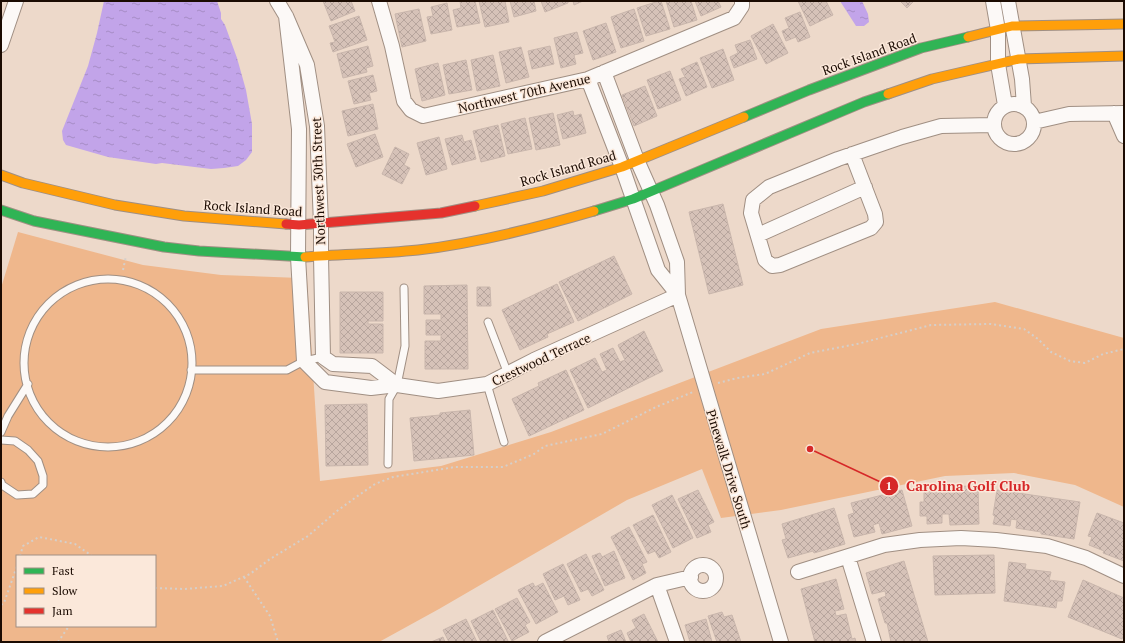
<svg xmlns="http://www.w3.org/2000/svg" width="1125" height="643" font-family="'PT Serif',serif">
<defs>
<pattern id="water-ripples" width="26" height="14" patternUnits="userSpaceOnUse"><rect width="26" height="14" fill="#c2a4e9"/><path d="M2 4q2-2 4 0t4 0M15 11q2-2 4 0t4 0" fill="none" stroke="#a68cc6"/></pattern>
<pattern id="building-cross-hatch" width="8" height="8" patternUnits="userSpaceOnUse"><rect width="8" height="8" fill="#d6c2b8"/><path d="M0 0l8 8M0 8l8-8" fill="none" stroke="#b7a59d"/></pattern>
</defs>
<rect width="100%" height="100%" fill="#edd9ca"/>
<!-- grass -->
<path fill="#efb78c" fill-rule="evenodd" d="M18,232L143,265L221,275L300,278L307,279L320,481L441,466L551,432L821,329L995,302L1124,338V507L1075,485L1014,473L945,476L781,510L721,518L702,469L627,500L439,609L379,642H1V288ZM17,556H155V626H17Z"/>
<!-- water -->
<path fill="url(#water-ripples)" d="M104,1H217L221,13V19L225,25L237,58L246,90L252,124V152L246,160L238,166L224,168L211,169L162,163L156,164L108,157L66,145L63,140L62,131L88,66L97,33Z
M840,1H862L868,14L869,22L864,26H856Z"/>
<!-- building -->
<path fill="url(#building-cross-hatch)" stroke="#c9b6ac" d="M323,1H351L355,11L331,21Z
M460,1H475L480,23L457,27L453,10L461,8Z
M479,1H505L509,22L485,27Z
M510,1H534L536,11L514,17Z
M541,1H568V3L545,12Z
M573,1H583L574,5Z
M659,1H661L670,29L646,36L637,8Z
M666,1H691L697,20L674,27Z
M695,1H718L721,7L701,16Z
M798,1H826L833,15L810,26Z
M900,1H914L907,8Z
M447,3L452,30L431,34L427,17L433,16L431,7Z
M419,9L426,41L402,47L395,14Z
M634,9L644,41L621,48L611,17Z
M800,12L810,37L798,42L796,37L786,41L782,31L789,28L785,18Z
M359,16L367,40L333,52L330,43L335,42L329,26Z
M606,23L616,52L593,60L583,31Z
M773,24L788,53L766,64L751,36Z
M577,32L583,53L574,55L576,64L561,68L554,38Z
M750,40L757,59L734,68L730,57L738,53L735,45Z
M368,46L373,66L366,68L367,72L343,78L337,54Z
M550,46L554,64L532,69L528,51Z
M521,47L529,77L506,83L499,52Z
M723,49L734,80L712,88L700,58Z
M493,55L500,86L477,91L471,60Z
M466,60L472,90L449,94L443,65Z
M697,62L707,87L686,96L679,79L685,77L681,69Z
M438,63L445,95L422,101L415,69Z
M670,71L681,100L658,109L647,80Z
M373,75L377,91L369,93L371,100L354,104L348,81Z
M645,86L657,116L634,126L622,95Z
M373,104L378,129L348,136L342,111Z
M573,111L574,116L581,114L586,133L563,139L557,115Z
M553,113L560,145L536,150L529,118Z
M525,118L532,149L508,154L501,124Z
M498,125L505,156L481,162L473,131Z
M375,134L383,157L356,167L347,144Z
M462,135L464,142L471,140L476,159L452,165L445,139Z
M439,137L447,169L426,175L417,143Z
M395,147L409,154L404,165L410,168L402,184L382,174Z
M723,204L743,285L709,294L689,212Z
M614,256L632,294L578,321L559,282Z
M557,284L574,322L547,334L548,337L520,350L502,310Z
M467,285L468,369H425V341H441V335H426V320H441V314H424V286Z
M477,287H490L491,306H477Z
M340,292H383V321H368V324H383V353H340Z
M644,331L663,371L588,408L570,370L595,358L602,372L607,370L600,354L613,348L620,362L625,360L618,345Z
M566,370L584,410L529,436L512,399L539,386L538,383Z
M367,404L368,465L326,466L325,405Z
M470,410L474,455L414,461L410,418L440,415V413Z
M978,486L979,524L950,525L949,514H942V523L927,524V516H920V502H924V487Z
M698,490L714,522L708,525L711,532L697,538L678,499Z
M902,490L912,526L882,534L879,523L873,525L875,532L854,537L848,515L854,513L851,503Z
M997,490L1080,502L1074,539L1041,534V532L1016,528L1017,520L1011,519L1010,526L993,524L995,516L993,515Z
M672,495L693,538L673,548L652,505Z
M834,508L845,544L814,553L813,551L788,558L782,540L786,539L782,524Z
M1097,513L1124,523V561L1103,553L1104,551L1089,545L1092,537L1088,536Z
M653,515L671,552L659,558L655,551L648,554L633,525Z
M629,527L647,562L642,564L646,573L633,580L611,537Z
M614,551L625,578L605,586L592,556L600,553L602,557Z
M586,554L604,590L592,596L588,589L581,592L567,564Z
M994,555L995,593L935,595L933,556Z
M904,561L928,642H891L887,623H885L878,599L886,596L885,591L872,594L866,573Z
M1009,562L1026,564L1025,569L1051,572L1049,580L1065,582L1062,601H1057L1056,608L1004,601Z
M563,564L580,600L568,605L564,596L555,600L543,574Z
M836,579L844,609L835,611L836,616L846,614L852,639L855,638L856,642H815L801,589Z
M1083,580L1124,598V635L1122,639L1068,617Z
M533,583L535,587L543,583L558,612L536,624L518,590Z
M517,598L530,622L525,625L529,632L512,641L495,609Z
M493,610L508,641L507,642H481L471,621Z
M722,612L724,617L732,615L741,642H717L708,616Z
M644,614L658,642H631L627,633L636,628L632,620Z
M466,619L477,642H449L443,630Z
M706,619L712,642H690L685,625Z
M621,630L626,642H609L607,636Z
M443,637L445,642H431Z"/>
<g fill="none" stroke-linecap="round" stroke-linejoin="round">
<defs>
<path id="lane" d="M24 363a84 84 0 1 1 168 0a84 84 0 1 1-168 0Z
M488,322L508,374
M191,370H287L304,361L323,357
M487,384L504,442
M1,432L8,416L28,384
M1,440L15,441L28,450L38,461L43,476V485L33,494L17,495L2,485L1,482
M388,464L389,399L397,385L405,346L404,288"/>
<path id="street" d="M277,1L286,16L307,65L317,126L321,224V256L323,357L333,364L372,366L397,385
M379,1L392,46L404,101L411,110L423,116L588,79L734,18L742,6V1
M993,1L998,30V64L1005,105
M1008,1L1022,79L1024,106
M286,16L299,129L298,257L304,361L325,382L371,388L397,385L438,391L487,384L534,360L678,295
M1,45L16,1
M604,72L637,160L657,205L677,262L678,295L781,642
M588,79L622,167L658,270L678,295
M994 124a20 20 0 1 1 40 0a20 20 0 1 1-40 0Z
M1114,113L1124,136
M1034,122L1069,114L1124,113
M852,154L875,214L876,222L871,228L780,265L772,266L765,260L751,213L753,200L769,187L838,159L902,137L941,126L993,125
M758,235L865,187
M848,557L874,642
M690 578a13 13 0 1 1 26 0a13 13 0 1 1-26 0Z
M798,572L884,545L920,540L961,538L996,540L1047,546L1086,558L1124,576
M657,585L677,642
M545,642L657,585L691,577"/>
<path id="fast" d="M744,117L809,90L921,48L968,37
M1,210L34,221L164,247L199,251L305,257
M594,211L633,199L864,102L888,94"/>
<path id="slow" d="M968,37L1012,26L1124,24
M888,94L932,79L1019,59L1124,56
M1,175L23,183L115,205L184,216L286,224
M475,206L543,191L622,167L744,117
M305,257C342,254 380,254 418,250C478,243 536,228 594,211"/>
<path id="jam" d="M286,224L299,225L441,213L475,206"/>
</defs>
<!-- lane casing -->
<use href="#lane" stroke="#a08f83" stroke-width="9"/>
<!-- street casing -->
<use href="#street" stroke="#a08f83" stroke-width="16"/>
<!-- fast casing -->
<use href="#fast" stroke="#a08f83" stroke-width="11"/>
<!-- slow casing -->
<use href="#slow" stroke="#a08f83" stroke-width="11"/>
<!-- jam casing -->
<use href="#jam" stroke="#a08f83" stroke-width="11"/>
<!-- path -->
<path stroke="#d5cfca" stroke-width="2" stroke-dasharray="2 3" stroke-linecap="butt" d="M123,270L126,256
M718,383L737,378L765,374L810,353L857,344L931,325L991,324L1024,329L1038,339L1051,352L1070,361L1085,363L1103,354L1124,349
M20,556L23,546L39,537L75,544L92,556
M244,577L270,616L278,642
M155,588L184,589L223,586L250,574L270,559L308,536L337,511L359,495L375,484L393,477L455,467H503L534,454L545,446L602,434L656,407L693,392
M1,605L4,603L17,566
M58,642L69,626"/>
<!-- lane -->
<use href="#lane" stroke="#fcf9f7" stroke-width="7"/>
<!-- street -->
<use href="#street" stroke="#fcf9f7" stroke-width="14"/>
<!-- fast -->
<use href="#fast" stroke="#30b455" stroke-width="9"/>
<!-- slow -->
<use href="#slow" stroke="#ff9f0a" stroke-width="9"/>
<!-- jam -->
<use href="#jam" stroke="#e5322d" stroke-width="9"/>
</g>
<g text-anchor="middle" stroke-width="3" stroke-linejoin="round" paint-order="stroke">
<!-- street labels -->
<g font-size="13" fill="#1b0b02" stroke="#fbe8da">
<text transform="translate(869 54) rotate(-20)" y="5">Rock Island Road</text>
<text transform="translate(524 93) rotate(-13)" y="5">Northwest 70th Avenue</text>
<text transform="translate(568 168) rotate(-16)" y="5">Rock Island Road</text>
<text transform="translate(318 181) rotate(-92)" y="5">Northwest 30th Street</text>
<text transform="translate(253 208) rotate(4)" y="5">Rock Island Road</text>
<text transform="translate(541 359) rotate(-25)" y="5">Crestwood Terrace</text>
<text transform="translate(729 469) rotate(73)" y="5">Pinewalk Drive South</text>
</g>
</g>
<!-- callouts -->
<path fill="none" stroke="#d62828" stroke-width="1.5" d="M810 449L889 486"/>
<g fill="#d62828" stroke="#fbe8da" stroke-width="1.5">
<circle cx="810" cy="449" r="4"/>
<circle cx="889" cy="486" r="10"/>
</g>
<g font-size="12" text-anchor="middle" font-weight="bold" fill="#fff">
<text x="889" y="490">1</text>
</g>
<g font-size="14" text-anchor="middle" font-weight="bold" fill="#d62828" stroke="#fbe8da" stroke-width="3" stroke-linejoin="round" paint-order="stroke">
<text x="968" y="491">Carolina Golf Club</text>
</g>
<!-- border -->
<rect width="1125" height="643" fill="none" stroke="#1b0b02" stroke-width="4"/>
<!-- legend -->
<rect x="16" y="555" width="140" height="72" fill="#fbe8da" stroke="#a19084"/>
<rect x="24" y="568" width="20" height="6" fill="#30b455" stroke="#a19084"/>
<text x="52" y="575" font-size="12" fill="#1b0b02">Fast</text>
<rect x="24" y="588" width="20" height="6" fill="#ff9f0a" stroke="#a19084"/>
<text x="52" y="595" font-size="12" fill="#1b0b02">Slow</text>
<rect x="24" y="608" width="20" height="6" fill="#e5322d" stroke="#a19084"/>
<text x="52" y="615" font-size="12" fill="#1b0b02">Jam</text>
</svg>
